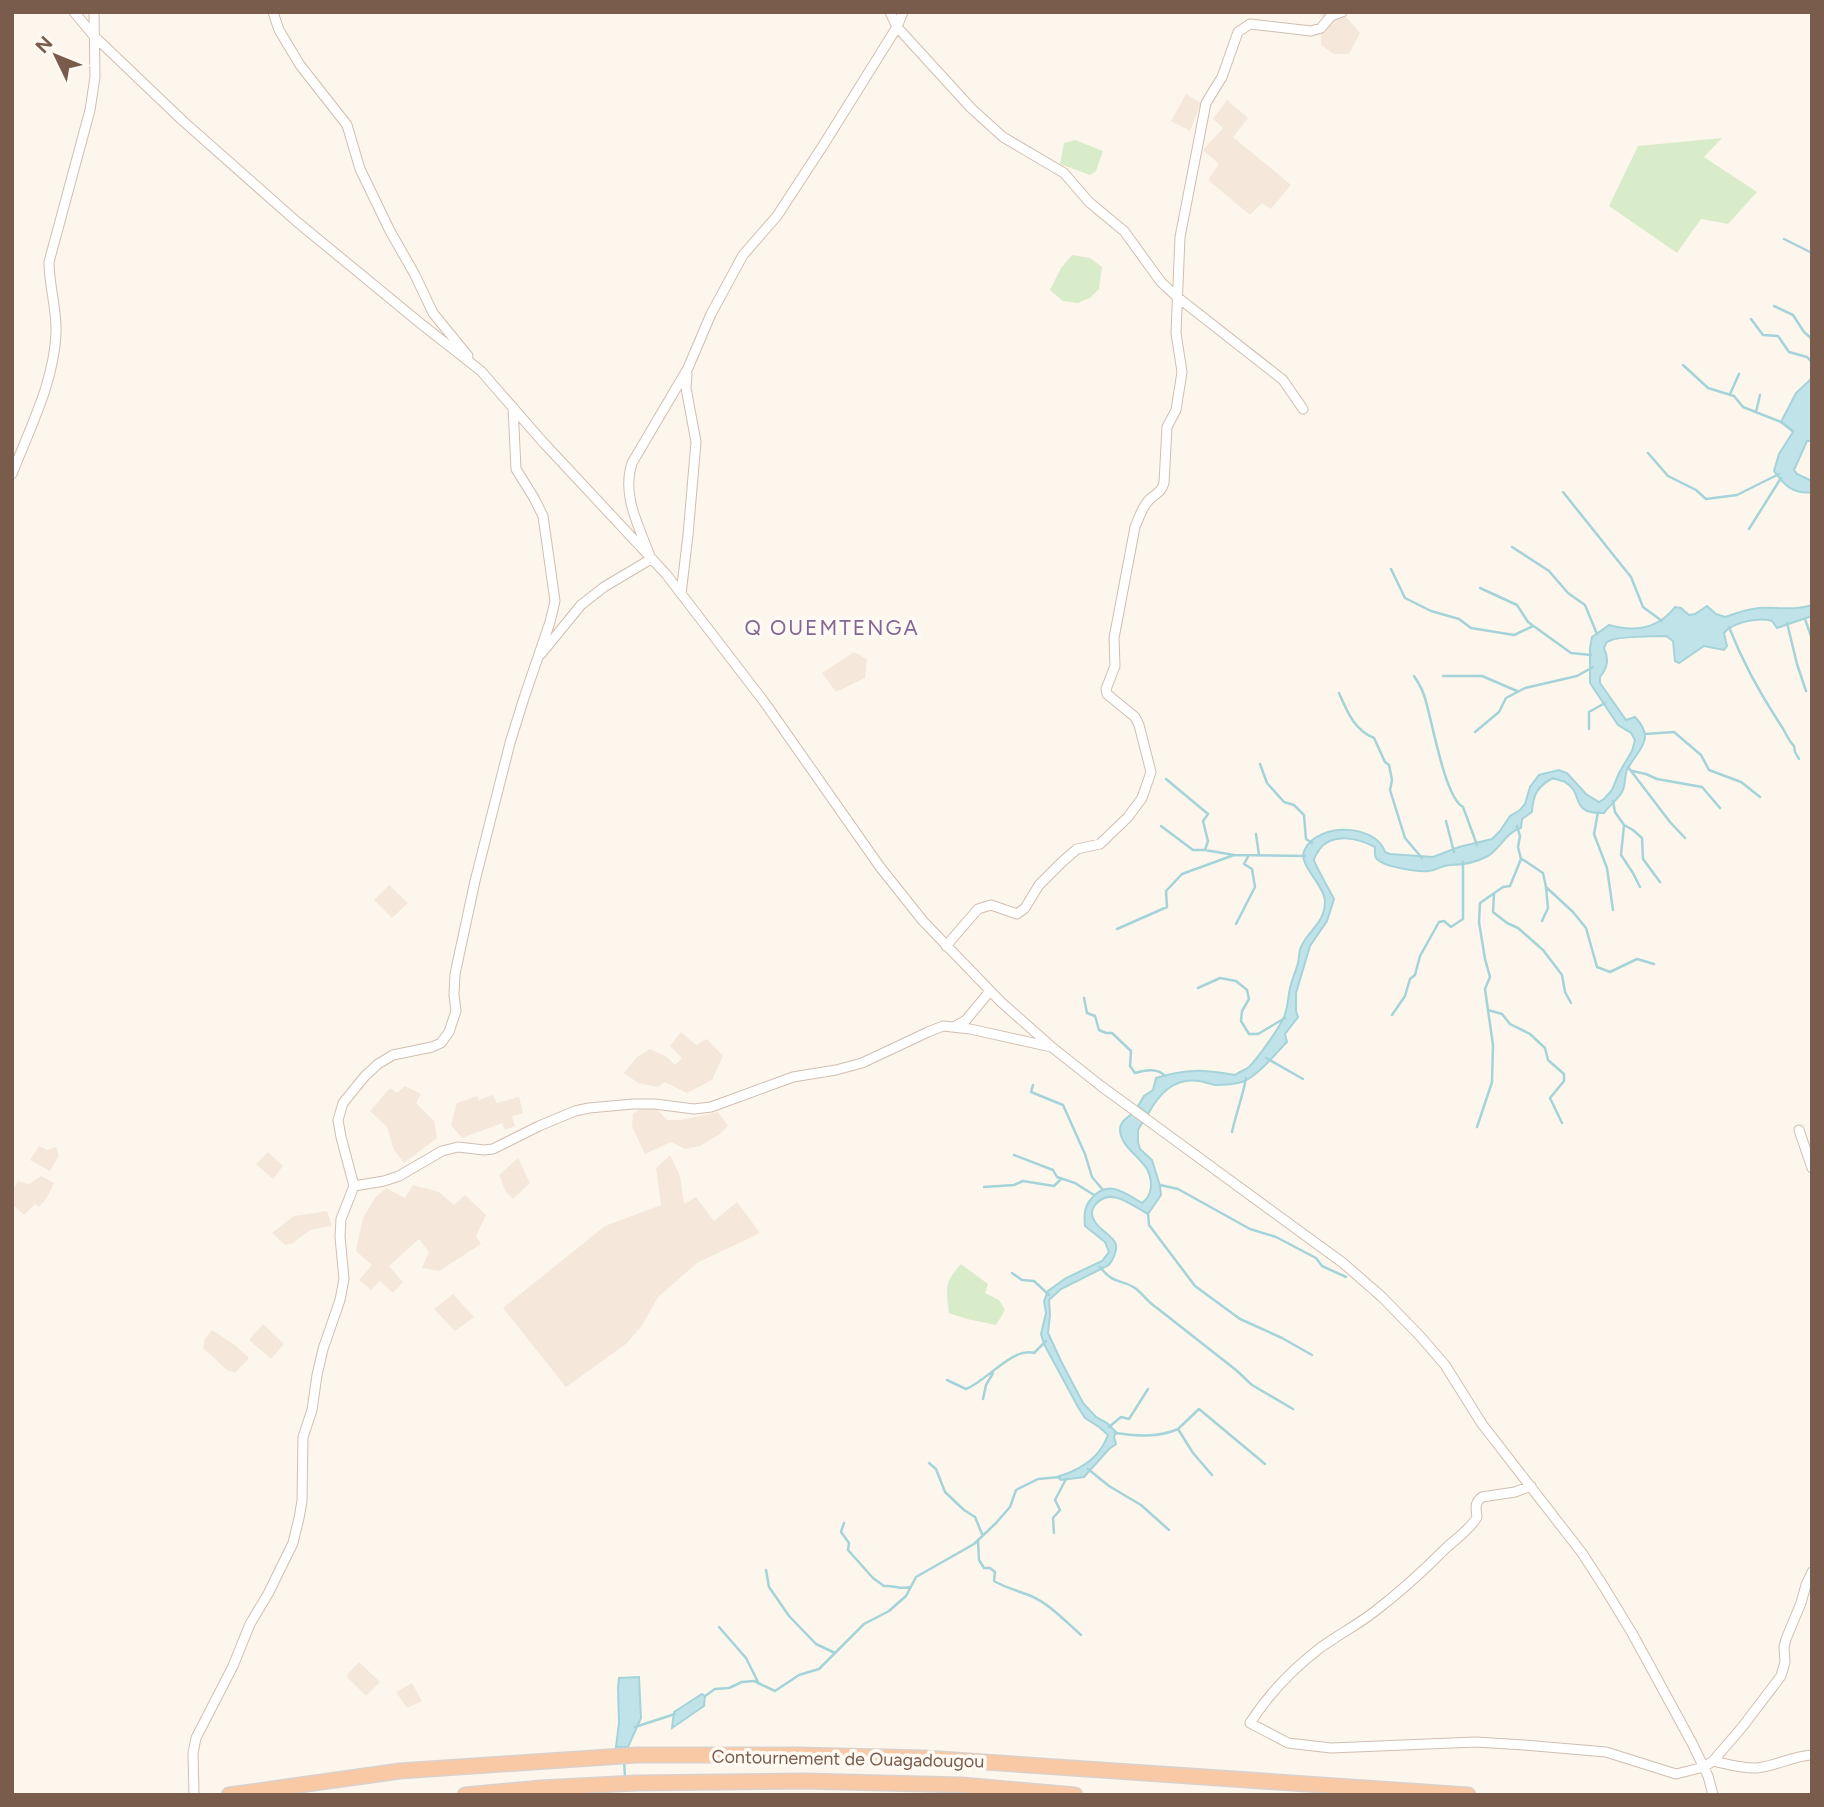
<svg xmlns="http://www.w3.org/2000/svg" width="1824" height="1807" font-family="Figtree,sans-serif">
<rect width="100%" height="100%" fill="#fdf6ec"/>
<!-- residential -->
<path fill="#f5e8da" d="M1316,12H1342L1360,33L1349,54H1334L1321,45V28L1328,21Z
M1186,94L1201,103L1190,131L1171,121Z
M1227,100L1248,118L1233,137L1291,185L1271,209L1262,203L1250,215L1208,180L1219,164L1203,150L1223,128L1213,119Z
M854,652L867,659L865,678L836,692L822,673Z
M389,885L408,903L392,918L374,900Z
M681,1032L696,1045L707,1039L723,1056L712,1080L687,1093L665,1082L658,1087L638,1083L624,1073L637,1057L650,1049L667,1057L675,1065L682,1058L670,1046Z
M405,1086L421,1094L416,1103L434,1121L437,1138L404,1163L394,1150L387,1127L370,1111L390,1088L397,1093Z
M493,1095L497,1103L519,1097L523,1113L512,1116L515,1126L505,1130L502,1123L462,1138L451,1125L457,1103L477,1096L479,1100Z
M643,1107L656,1108L667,1120H681L718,1112L728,1126L720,1134L700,1146L685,1149L671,1142L645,1154L632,1127L633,1114Z
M39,1146L47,1150L56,1147L59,1155L50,1171L30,1160Z
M268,1152L283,1166L273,1179L256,1164Z
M670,1155L680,1176L684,1204L696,1197L714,1221L737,1202L760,1233L697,1263L658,1297L641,1327L626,1344L566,1387L503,1308L605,1226L661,1205L656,1168Z
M518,1158L530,1183L513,1199L506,1192L499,1175Z
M41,1176L54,1183L46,1199L39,1207L35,1204L24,1215L12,1204V1199L15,1194L12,1191L18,1181L29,1184Z
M413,1185L439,1192L454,1205L465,1195L486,1215L476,1236L481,1244L439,1271L422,1268L429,1252L419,1239L389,1266L403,1282L393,1293L380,1281L371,1290L359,1280L372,1265L356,1251L363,1218L375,1198L386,1188L405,1198Z
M327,1211L332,1226L310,1230L293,1243L285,1245L272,1233L294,1216Z
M453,1294L474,1317L455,1331L434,1309Z
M263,1324L284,1344L271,1359L249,1340Z
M212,1330L235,1345L249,1358L235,1373L227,1370L203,1348L205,1339Z
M359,1662L380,1682L366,1696L346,1676Z
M412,1683L422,1701L407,1708L396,1692Z"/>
<!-- green -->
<path fill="#d8ecc9" d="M1722,138L1704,157L1757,192L1728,224L1701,219L1677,253L1609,206L1638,146Z
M1075,140L1103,151L1096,171L1090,175L1060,164L1064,143Z
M1072,255L1090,258L1102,267L1099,289L1090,298L1078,303L1063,301L1050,290L1061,268Z
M961,1264L988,1284L985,1293L999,1300L1005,1310L996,1325L967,1319L949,1313C946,1288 944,1283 961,1264Z"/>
<!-- water -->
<path fill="#bfe3e8" stroke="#a5d3da" stroke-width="2" d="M1812,378V441H1807L1794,470L1797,474L1812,481V492C1794,495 1784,485 1774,471L1779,454L1793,432L1781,422L1796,393Z
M1812,605V616L1777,628L1772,621C1759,617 1733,622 1724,633L1727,646L1724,650L1704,646L1679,663L1675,661L1673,641L1666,636C1656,636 1617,637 1612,640C1605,642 1607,642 1604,648C1609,659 1608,667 1600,677V683L1626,720L1635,717C1657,740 1637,750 1627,770C1624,777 1626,786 1622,792C1618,799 1609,806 1604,813C1568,814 1585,793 1565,782C1564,781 1554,779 1553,778C1538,786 1533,794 1532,812L1522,819L1521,828C1506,832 1501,848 1488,856C1477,862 1462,865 1450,865C1443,865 1437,870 1429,871C1418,872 1382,867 1376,858C1374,854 1375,851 1375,847C1358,838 1332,832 1319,850C1318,852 1314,857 1314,860C1314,863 1331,893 1334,899L1327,921L1310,946L1296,993V1011L1298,1017L1285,1034L1287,1042C1276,1053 1257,1077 1242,1082C1235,1084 1223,1085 1215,1085C1210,1084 1205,1082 1199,1081C1174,1077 1159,1094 1148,1114L1138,1106L1144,1096L1153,1090L1156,1078C1187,1068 1204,1070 1235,1075C1239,1072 1245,1070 1249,1067C1257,1059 1282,1025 1285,1014C1288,1006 1288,997 1290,988C1292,979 1296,971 1298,963C1299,958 1299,951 1301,947C1308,930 1325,924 1325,901C1324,883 1296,864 1305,849C1319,822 1376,824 1385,852L1390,854L1433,857L1459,847L1492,839L1500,831L1510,816L1520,810L1525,804L1530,787L1539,775L1559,770L1567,773L1586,794L1599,802L1604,799L1612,790L1619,773L1632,751L1635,740L1631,733L1618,725L1590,683V648L1592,637L1609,625C1634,632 1658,629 1675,607L1681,608L1689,615L1695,614L1707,606L1716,614L1725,617C1736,613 1747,609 1759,608C1776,607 1795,611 1812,605Z
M1134,1112L1144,1120L1138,1130V1142L1140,1149L1152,1160L1160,1186L1161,1195L1148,1214C1131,1205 1110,1186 1095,1205C1091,1210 1091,1215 1094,1220C1098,1230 1114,1235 1116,1245C1117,1251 1113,1260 1109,1265L1061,1289L1049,1300L1050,1315L1048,1333L1061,1361L1083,1403L1096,1417L1107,1423L1116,1432L1114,1437L1116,1444L1109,1449L1084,1477L1061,1480L1057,1477C1062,1475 1067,1474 1073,1471C1090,1463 1101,1453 1108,1435L1099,1427L1085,1418L1078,1407L1044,1344L1041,1334L1046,1313L1044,1301L1048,1291L1066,1278L1102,1261L1109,1252L1105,1242L1085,1226C1084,1216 1084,1207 1091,1199C1107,1179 1124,1192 1142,1203C1153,1195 1153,1181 1147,1169C1139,1156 1119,1145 1120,1128C1121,1120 1129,1117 1134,1112Z
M639,1677L641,1718L628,1747H616L619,1723L618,1688L619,1678Z
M702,1694L705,1696L704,1706L672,1728L674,1712Z"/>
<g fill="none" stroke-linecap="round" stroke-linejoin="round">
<!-- stream -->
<path stroke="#a5d3da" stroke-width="2.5" d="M1784,239L1812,253
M1774,306L1793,315L1804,332L1812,339
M1751,319L1763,335L1778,336L1789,352L1807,357L1812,362
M1683,365L1708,388L1734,396L1743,407L1781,422L1793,431
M1730,394L1739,374
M1756,412L1760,395
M1648,453L1668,476L1696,490L1706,499L1737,495L1779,474
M1563,492L1631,577L1643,607L1662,621
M1749,529L1781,478
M1512,547L1549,571L1568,593L1585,605L1597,634
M1391,569L1405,598L1431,611L1459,619L1471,628L1514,635L1533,626
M1480,588L1517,605L1528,622L1571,653L1591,655
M1805,619L1812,639
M1787,623L1797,664L1806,691
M1729,627C1743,663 1759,692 1780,724C1786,732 1787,739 1794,746L1795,752L1799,759
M1414,676C1418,682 1422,689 1424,695C1432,718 1444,797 1463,807L1477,845
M1443,676H1482L1517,691
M1339,693C1347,711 1354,730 1374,738L1385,762L1389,765L1392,780L1390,790L1405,838L1422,858
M1589,729V712L1605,703
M1475,732L1499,712L1506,698L1525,688L1577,676L1593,667
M1645,734L1674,732L1701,755L1709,770L1741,782L1760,797
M1260,764L1267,783L1284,802L1294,805L1304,815L1306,839L1312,843
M1628,767L1670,822L1685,838
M1632,771L1646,774L1657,779L1702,787L1720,808
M1166,779L1208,814L1203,821L1208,841L1205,850L1234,855
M1613,801L1615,812L1624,825L1621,855L1633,873L1640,887
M1598,812L1594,834L1607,868L1613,910
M1446,821L1454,852
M1624,825L1633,830L1642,838L1643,859L1660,882
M1161,826L1193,850H1205
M1256,834L1259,855
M1522,859L1543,873L1546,887L1573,912L1586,928L1597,967L1610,972L1637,959L1654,964
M1494,894L1493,912L1507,923L1518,928L1543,950L1562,975L1565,992L1571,1003
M1542,921L1548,908L1546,888
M1236,924L1255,887L1252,869L1244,864L1249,855
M1117,929L1167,907L1166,891L1182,874L1234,855L1305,856
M1198,988L1220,978L1236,981L1247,990L1249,999L1242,1011L1241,1021L1249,1034H1258L1285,1018
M1084,998L1087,1013L1095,1016L1099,1030L1106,1033H1112L1131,1051L1130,1066L1135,1073C1145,1070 1158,1068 1165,1076
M1488,1010L1502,1014L1510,1024L1530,1034L1545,1048L1548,1060L1564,1074V1081L1550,1098L1562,1123
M1392,1015L1405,996L1410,979L1415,975L1420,956L1439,922L1444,921L1451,927L1463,919V862
M1266,1058L1303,1079
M1033,1085L1031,1092L1063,1105L1085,1154L1092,1177L1103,1190
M1477,1127L1492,1082L1493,1045L1485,989L1490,977L1485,959L1479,922L1480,903L1503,887L1510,886L1521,859L1518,847L1520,836L1517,826
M1232,1132C1236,1113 1243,1096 1246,1078
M1014,1155L1053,1170L1057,1177L1075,1183L1094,1195
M1160,1185L1178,1189L1250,1229L1276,1237L1316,1258L1322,1266L1346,1277
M984,1187L1014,1185L1023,1181L1054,1186L1061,1179
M1148,1213L1149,1225L1195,1286L1240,1319L1282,1338L1312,1355
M1100,1267C1115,1286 1120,1278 1135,1288C1143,1294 1148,1302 1157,1308L1236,1370L1252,1385L1293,1409
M1012,1273L1022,1280L1034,1281L1049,1295
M947,1380L966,1389C987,1381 1012,1347 1034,1353L1046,1341
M983,1399L986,1385L993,1373
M1109,1427L1121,1417L1129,1419L1148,1389
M1178,1429L1199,1409L1265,1464
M1115,1433C1137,1436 1158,1438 1178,1429L1193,1453L1212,1475
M929,1463L936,1469L945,1492L964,1510L975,1517L982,1534
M1088,1469L1109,1486L1141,1505L1169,1530
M844,1523L841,1532L849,1543L848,1550L873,1578L884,1586C895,1585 899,1590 911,1587
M1054,1533L1053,1518L1060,1510L1055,1500L1066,1479
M978,1541L979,1560L984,1568H990L995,1572L994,1581C1006,1588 1019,1591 1031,1596C1051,1605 1065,1621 1081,1635
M766,1570L769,1587L789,1616L816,1644L835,1653
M719,1627L746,1658L759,1684
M705,1696L715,1689L729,1688L742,1682L754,1681L775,1691L799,1675L819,1669L864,1624L889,1611L906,1596L916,1577L974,1544L996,1523L1010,1507L1016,1490L1038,1479L1060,1477
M635,1727L675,1714
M624,1760L625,1777"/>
<defs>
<path id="minor" d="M74,12L94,36L183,121L296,221L420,323L481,371L542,441L666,574L765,703L880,867L923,921L1001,1002L1053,1048L1101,1086L1343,1263L1382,1297L1420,1336L1445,1365L1482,1424L1582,1553L1604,1587L1632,1633L1692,1743L1708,1776L1713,1795
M273,12L279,30L300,65L347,125L360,169L390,231L415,275L433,313L468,356
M890,12L897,27L971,108L1003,137L1064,173L1089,202L1124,231L1161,282L1176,296L1283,380L1303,409
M12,474C30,428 54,382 56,333C57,309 49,286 49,262L90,110L95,77L94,12
M681,594L688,535L696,442L686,388L687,374
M541,654L581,605L604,587L651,559C640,528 621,496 632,463L688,368L711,314L743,255L777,216L824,144L897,27L903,12
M946,946L978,909L991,905L1017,914L1025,908L1039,885L1062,862L1077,849L1100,844L1128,817L1142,798L1151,772L1139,725L1135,717L1107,694L1106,689L1115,666L1114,638L1135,527C1139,518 1142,507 1149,500C1156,493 1161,493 1164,483L1167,427L1176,410L1182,372L1176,333L1180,237L1206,103L1222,77L1238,32L1250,24L1311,31L1321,28L1331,16L1342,12
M954,1027L966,1020L990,991
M1799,1130L1812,1168
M354,1186L384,1181L399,1176L442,1151L458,1147L484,1150L493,1149L539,1126L575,1111L589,1108L633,1104H655L694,1109L711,1107L793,1077L836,1070L862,1063L928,1032L943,1026L970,1029L1051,1047
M1531,1486L1515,1492L1482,1497C1474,1503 1476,1508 1477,1517C1470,1530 1454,1540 1443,1551C1421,1573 1399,1593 1374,1612C1357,1625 1338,1635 1320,1648C1294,1668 1268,1695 1250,1723L1288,1743L1331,1748L1476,1742L1524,1745L1606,1752L1676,1774L1704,1767L1713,1761C1727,1764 1743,1769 1757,1768C1776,1766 1793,1756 1812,1755
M1713,1761L1743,1726L1781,1676L1785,1662L1784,1647L1786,1639L1801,1603L1806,1585L1812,1572
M194,1795L193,1753L196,1738L233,1666L250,1624L268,1594L293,1543L299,1518L302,1501L303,1437L312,1410L317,1375L323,1349L340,1300L344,1279L340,1237L341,1219L354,1186L341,1137L338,1120L343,1103L365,1076L378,1064L393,1055L432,1047L441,1043L449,1032L456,1011L454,995L455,974L475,881L510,743L524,698L550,622L555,601L543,516L534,498L516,469L513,407"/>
<path id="trunk" d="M229,1795L400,1771L637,1755H798L925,1758L1468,1795
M465,1795L541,1788L636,1783L804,1781L962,1785L1075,1795"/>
</defs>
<!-- minor casing -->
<use href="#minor" stroke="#d1beb0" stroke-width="11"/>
<!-- trunk casing -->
<use href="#trunk" stroke="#dad1cd" stroke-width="17"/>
<!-- minor -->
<use href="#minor" stroke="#fff" stroke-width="9"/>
<!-- trunk -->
<use href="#trunk" stroke="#f9c8a4" stroke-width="14"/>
</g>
<g text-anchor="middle" stroke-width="7" stroke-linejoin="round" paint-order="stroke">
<!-- street labels -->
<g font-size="18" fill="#7a5c4d" stroke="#fffaf3">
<text transform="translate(848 1759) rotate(1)" y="6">Contournement de Ouagadougou</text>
</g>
<!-- quarter labels -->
<g font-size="21" letter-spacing="2" fill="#846695" stroke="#fffaf3">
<text x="832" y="635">Q OUEMTENGA</text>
</g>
</g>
<!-- border -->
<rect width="1824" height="1807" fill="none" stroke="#7a5c4d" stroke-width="28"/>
<!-- north arrow -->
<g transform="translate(56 56) rotate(313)" stroke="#fffaf3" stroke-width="5" paint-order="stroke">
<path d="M0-5L12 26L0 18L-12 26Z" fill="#7a5c4d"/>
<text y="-10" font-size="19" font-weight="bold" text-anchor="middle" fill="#7a5c4d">N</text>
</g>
</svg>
